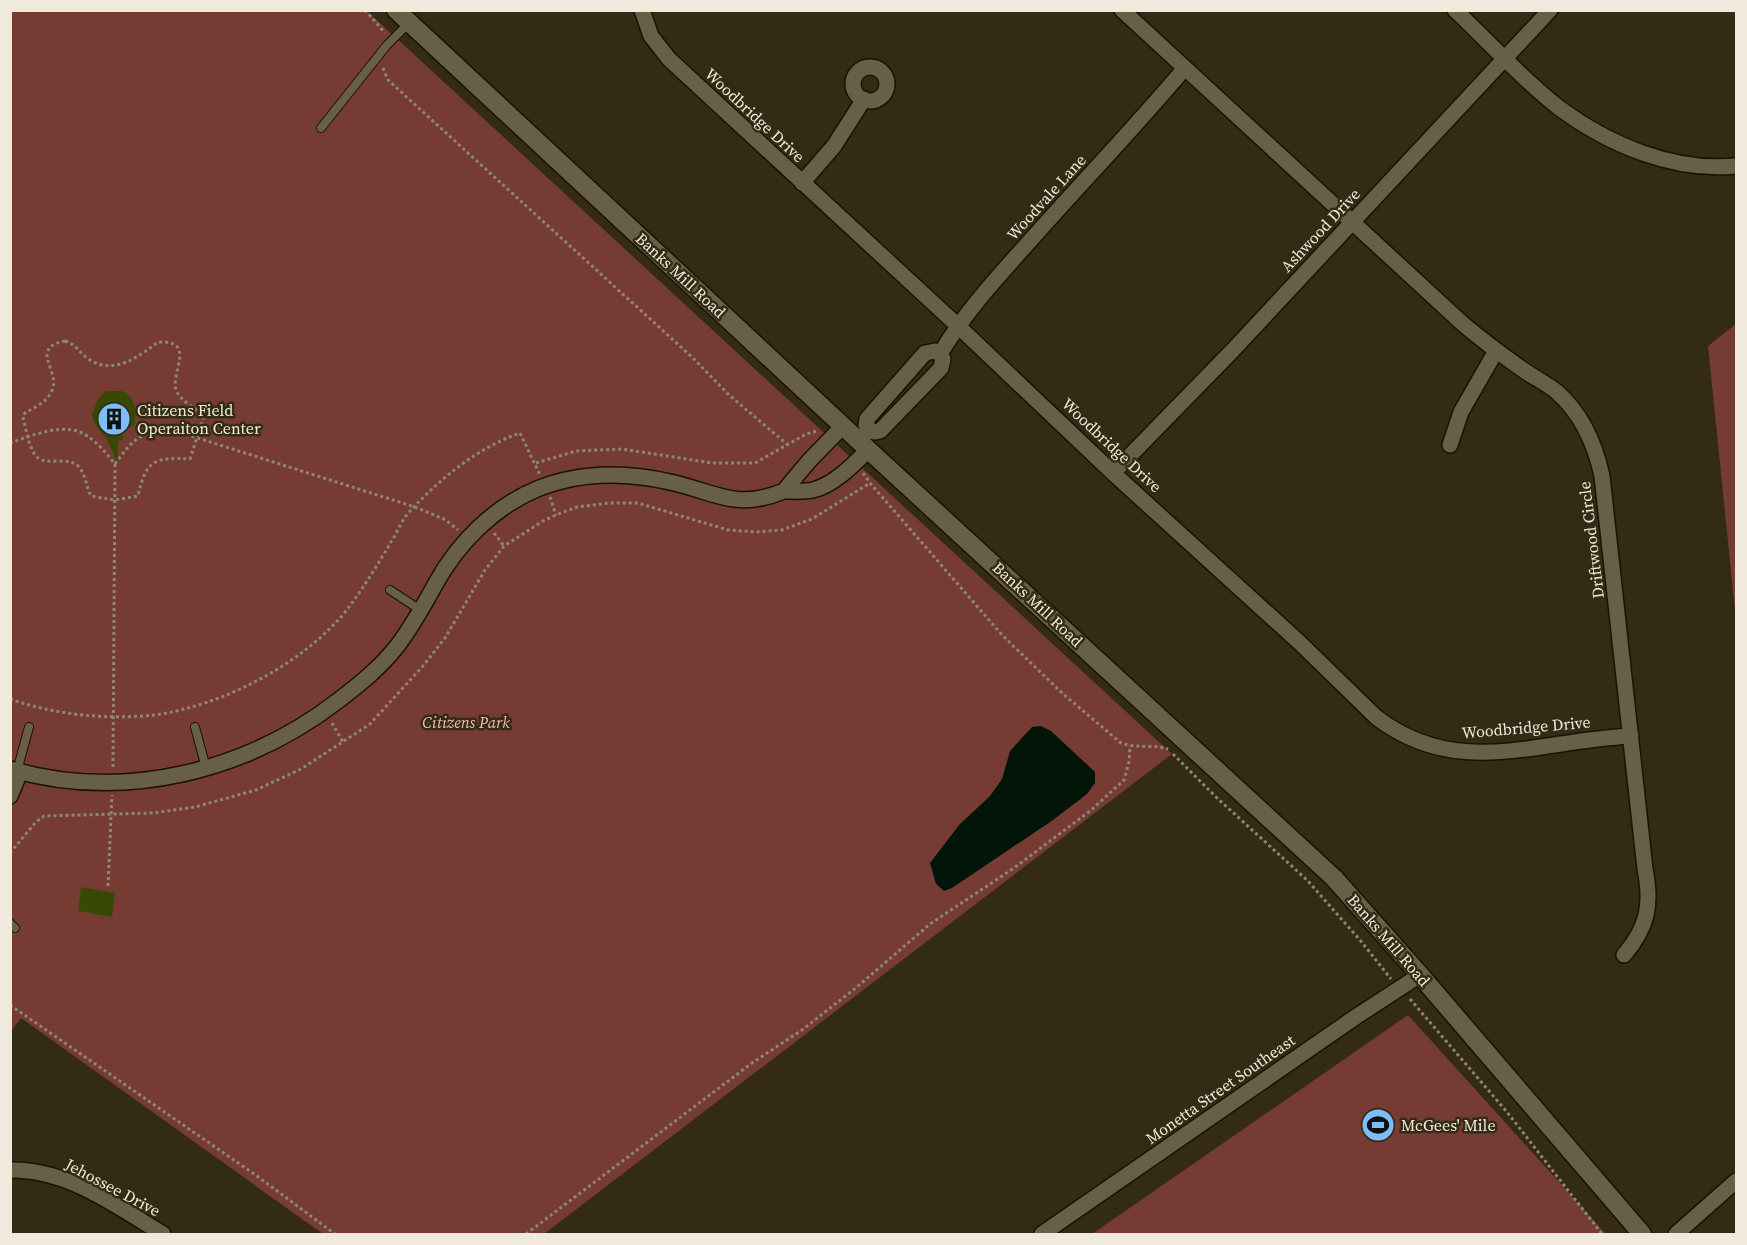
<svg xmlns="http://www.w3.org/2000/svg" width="1747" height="1245" font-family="'Source Serif 4',serif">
<rect width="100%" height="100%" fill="#332b14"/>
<!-- green -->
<path fill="#763b32" d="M11,11H367L1172,754L544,1234H323L21,1018L11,1031Z
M1736,324V620L1708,346Z
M1408,1015L1606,1234H1092Z"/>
<!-- water -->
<path fill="#031509" d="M1041,726L1051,731L1095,772V783L1087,794L1053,820L952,888L944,891L936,884L930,863L959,825L990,796L1002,779L1010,751L1032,727Z"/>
<!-- building -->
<path fill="#394905" d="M106,391H123L132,399L136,413L134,425L123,432V440L118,441V463L107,440L94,423L92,414L98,399Z
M81,887L115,893L112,917L78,911Z"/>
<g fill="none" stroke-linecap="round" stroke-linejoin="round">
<defs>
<path id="lane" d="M321,128L387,45L409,23
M390,590L422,611
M195,727L206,768
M17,771L29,727
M10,923L15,928"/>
<path id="street" d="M642,10L651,36L669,59L957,325L1113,473L1300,643L1376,717C1457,780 1539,740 1631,736
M1122,10L1463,324C1482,340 1502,355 1522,369C1533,377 1546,383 1557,392C1582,414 1595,444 1602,476L1645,869C1652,904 1648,927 1624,955
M1455,10C1489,42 1522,79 1558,107C1609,145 1673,172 1736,166
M853 84a17 17 0 1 1 34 0a17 17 0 1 1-34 0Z
M802,183L834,146L864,99
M843,426L809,461L784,491C793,491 804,492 813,490C834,485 854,464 868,450
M870,430L866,425L867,419L925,353L935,351L940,354
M858,440L870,430L875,432L880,431L941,368L943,359L940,354C967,309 1003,271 1037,233C1086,178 1137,125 1184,69
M1450,445L1461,412L1496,351
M1113,473L1233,350L1550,10
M10,769C124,802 246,772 339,700C361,683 381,667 398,645C413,625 424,605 436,583C458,543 494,507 537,489C579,472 626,472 670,482C716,492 735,511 784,491
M10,796L20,772
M10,1170C68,1169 116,1206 163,1234
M1042,1234L1357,1016L1420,975
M1676,1234L1736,1181"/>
<path id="secondary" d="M396,10L874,455L1334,878L1420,975L1642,1234"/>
</defs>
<!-- lane casing -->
<use href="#lane" stroke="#1a1300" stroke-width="10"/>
<!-- street casing -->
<use href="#street" stroke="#1a1300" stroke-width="18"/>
<!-- secondary casing -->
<use href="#secondary" stroke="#1a1300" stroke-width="21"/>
<!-- path -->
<path stroke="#8d8674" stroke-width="3" stroke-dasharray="3 3" stroke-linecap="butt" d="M365,10L385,33
M383,68L388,80L694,359L729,395L788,445
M65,341C76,344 80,354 90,360C115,375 138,357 158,342C199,340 168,375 177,392C182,401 194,408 202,414L203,419L190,459C154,457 146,460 138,496L114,500L91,496C86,487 86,474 78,466C67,456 45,466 37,457C29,449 26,429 23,417L25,413C35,407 50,401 53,387C58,369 30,348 65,341Z
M10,443C30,436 59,424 80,432C94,438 106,453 115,464C137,434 144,429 182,433L415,507L446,520L458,530
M536,463L576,451L622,449L712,463H755L806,434L817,431
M863,473L870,483L1002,635L1062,693L1121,743C1137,749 1153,744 1168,749
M550,497L556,515
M494,533L504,546
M10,699C56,715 106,720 154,715C223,706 307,662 349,607C364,587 378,564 391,542C397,533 402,519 410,511C441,478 477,448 520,433L540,475
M332,723L343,742
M1173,754L1217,798L1307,880L1360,940L1391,979
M113,767L115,464
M10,853L36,822L44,816L153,813L195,807L256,790L301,769L370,724L423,666L445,638L485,570L504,546L543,521L556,515L577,507L609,503H638L728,530L757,532L782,530L812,519L870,483
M108,886L112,795
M1410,999L1507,1112L1602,1234
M10,1005L257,1176L335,1234
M526,1234L752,1063L802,1030L857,987L930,924L1014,868L1090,811L1124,780L1129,762L1130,746"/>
<!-- lane -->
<use href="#lane" stroke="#675f46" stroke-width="8"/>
<!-- street -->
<use href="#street" stroke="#675f46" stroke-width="15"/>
<!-- secondary -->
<use href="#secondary" stroke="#675f46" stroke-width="18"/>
</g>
<!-- icons -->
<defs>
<symbol id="building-disc" viewBox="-11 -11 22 22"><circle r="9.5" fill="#7dbef9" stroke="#332b14"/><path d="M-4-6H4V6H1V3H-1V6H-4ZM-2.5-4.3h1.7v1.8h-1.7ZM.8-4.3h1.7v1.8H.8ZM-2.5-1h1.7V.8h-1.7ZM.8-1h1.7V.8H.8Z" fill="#111"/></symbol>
<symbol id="stadium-disc" viewBox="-11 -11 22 22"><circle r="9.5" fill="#7dbef9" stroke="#332b14"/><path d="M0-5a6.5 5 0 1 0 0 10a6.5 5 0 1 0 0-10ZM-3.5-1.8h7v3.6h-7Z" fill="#111"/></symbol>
</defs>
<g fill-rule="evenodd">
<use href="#building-disc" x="95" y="400" width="38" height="38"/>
<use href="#stadium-disc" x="1359" y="1106" width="38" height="38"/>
</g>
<g text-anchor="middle" stroke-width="5" stroke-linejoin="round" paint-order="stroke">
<!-- street labels -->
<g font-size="16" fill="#efeadc" stroke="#332b14">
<text transform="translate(755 115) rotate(43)" y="6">Woodbridge Drive</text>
<text transform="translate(1046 197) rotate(-48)" y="6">Woodvale Lane</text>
<text transform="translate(1320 230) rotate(-47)" y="6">Ashwood Drive</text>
<text transform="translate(681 275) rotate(43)" y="6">Banks Mill Road</text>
<text transform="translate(1112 445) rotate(43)" y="6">Woodbridge Drive</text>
<text transform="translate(1591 540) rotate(-97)" y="6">Driftwood Circle</text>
<text transform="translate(1038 604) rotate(43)" y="6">Banks Mill Road</text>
<text transform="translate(1526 727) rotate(-5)" y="6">Woodbridge Drive</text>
<text transform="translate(1389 940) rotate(49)" y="6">Banks Mill Road</text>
<text transform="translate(1220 1089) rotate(-35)" y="6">Monetta Street Southeast</text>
<text transform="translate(113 1187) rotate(28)" y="6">Jehossee Drive</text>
</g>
<!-- poi labels -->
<g font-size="16" fill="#efeadc" stroke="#332b14" text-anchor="start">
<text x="137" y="416">Citizens Field<tspan x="137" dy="18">Operaiton Center</tspan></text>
<text x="1401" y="1131">McGees' Mile</text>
</g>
<!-- park labels -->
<g font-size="16" font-style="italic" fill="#f7bbb1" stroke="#332b14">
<text x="466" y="728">Citizens Park</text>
</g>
</g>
<!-- border -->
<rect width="1747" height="1245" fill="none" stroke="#efeadc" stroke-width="24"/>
</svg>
